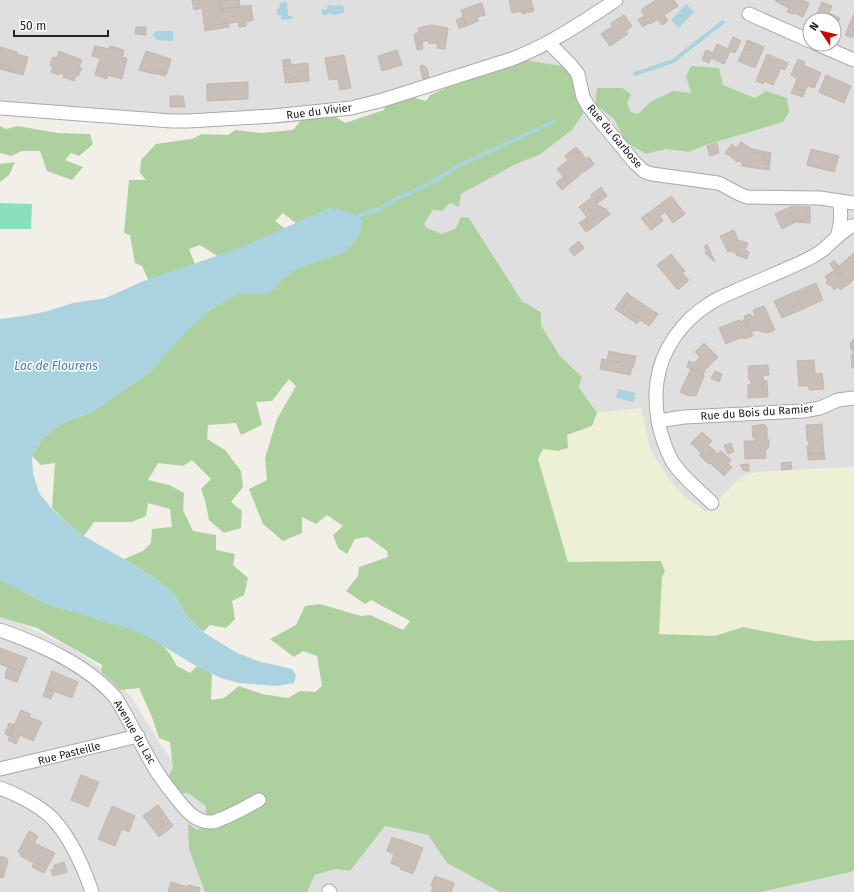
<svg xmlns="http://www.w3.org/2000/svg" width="854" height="892" font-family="'Fira Sans',sans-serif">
<rect width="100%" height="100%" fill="#f2efe9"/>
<!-- residential -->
<path fill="#e0dfdf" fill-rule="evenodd" d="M0,0H854V467L758,472L744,476L736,482L706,512L685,497L669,480L650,450L641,409L597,413L579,387L582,377L560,356L541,325V312L522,301L469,218L456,228L442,234L427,228L424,224L434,210L450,203L461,194L516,164L539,155L525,60L351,113L328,119L288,123L193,127L160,126L0,114ZM810,20H834V44H810ZM723,85L755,98L783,122L706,145L689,152L666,149L646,154L625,142L614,119L597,88H622L631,94L627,103L631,112L638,114L650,102Z
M0,616L22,624L73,649L106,671L132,698L161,745L206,806L205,892H0Z
M385,826L428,835L447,863L500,892H307L315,875L335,869L350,871Z
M854,870V892H761L851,872Z"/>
<!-- farmland -->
<path fill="#eef0d5" d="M641,408L650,450L670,480L685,497L706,512L736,482L744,476L758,472L854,467V640L814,641L743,627L715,636L659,634L662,577L661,561L568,563L538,459L543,449L558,451L567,435L592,426L597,413Z"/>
<!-- forest -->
<path fill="#add19e" d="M525,60L561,66L573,77L584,112L572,130L539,155L516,164L461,194L459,207L450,203L442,211L433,210L424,224L427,228L442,234L456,228L461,217L469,218L522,301L541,312V325L560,356L582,377L579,387L597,413L592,426L567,435L568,448L558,451L543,449L538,459L568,562L661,561L665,571L662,577L659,634L715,636L743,627L814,641L854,640V870L851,872L761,892H500L447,863L428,835L385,826L350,871L335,869L315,875L307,892H205L189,849L188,823L197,830L206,826V806L188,793L171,795L163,785L173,768L170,742L159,738L152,717L139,688L119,690L101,673L102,665L37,628L0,617V564L153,634L170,654L177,666L190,673L198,665L207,666L212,675L211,700L224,698L239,686L262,694L288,698L300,691L315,692L322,686L317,656L303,651L294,657L270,639L296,625L305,606L320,604L361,616L370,615L403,630L410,621L371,600L365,604L346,591L358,576L359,567L388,557L387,551L368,537L355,539L347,554L338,548L333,535L343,526L327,515L316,524L302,517V533L283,541L263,524L249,489L267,480L265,458L277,419L296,386L289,379L272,401L256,402L262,425L241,435L236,423L208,425L207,439L225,450L241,471L243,487L231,502L242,511L241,528L224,533L209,520L205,500L201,489L211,479L192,460L183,466L158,463L148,480L169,485L184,493L183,510L193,531L216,535V550L235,554L233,565L248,578L244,595L232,601L235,619L226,628L210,625L203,632L185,614L175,595L154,578L124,559L143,551L151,543L152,529L172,527L170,509L148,503L146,516L131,522H94L84,536L69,525L52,508L55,463L41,465L32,456L42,439L55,428L69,420L91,413L184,323L303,229L283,213L275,221L291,233L227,262L200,245L189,249L197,269L150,284L142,266L135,263L130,235L124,233L129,180H146L140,173L141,160L156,144L192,139L202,134L228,135L235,130L261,133L293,130L304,117L330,113L345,123L384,110L386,102L412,97L426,101L430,95L457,83Z
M691,66L719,68L723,85L755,98L766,91L787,98L789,112L783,122L706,145L689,152L666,149L646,154L625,142L614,119L595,104L597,88H622L631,94L627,103L631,112L638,114L650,102L673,91L691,93L686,76Z
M0,126L6,129L18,126L58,133L90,134L93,144L79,156L71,153L65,160L83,167L72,180L47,171L40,151H22L11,156L0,153Z
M15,162L9,175L0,182V164Z"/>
<!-- pitch -->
<path fill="#88e0be" d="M0,203L32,204L31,229H0Z"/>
<!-- parking -->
<path fill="#e2e2e2" d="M0,619L37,634L65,648L92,664L111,681L126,696L133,704L142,726L137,729L118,694L0,625Z"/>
<!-- water -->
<path fill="#aad3df" d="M287,2L288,16H292V19L281,20V15H277V9L280,8L279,3Z
M686,4L694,12L679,28L671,20Z
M328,5L335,6L343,5L344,13L334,15L328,13L326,15H323L321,12L322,9L326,10Z
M156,31H173V41L156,40V38L154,37L153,35L154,33L156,32Z
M329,208L350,212L359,216L363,222L361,231L354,243L343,253L298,268L284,278L271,292L263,294H239L223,302L211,310L188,330L166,354L150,373L120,393L91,413L69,420L55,428L42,439L32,456L33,473L39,493L52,509L69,525L84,536L124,559L154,578L175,595L185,614L203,632L237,653L261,662L280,666L292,669L296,675L294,683L277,686L239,683L221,678L198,667L146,636L121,626L106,623L79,613L57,608L44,603L0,580V319L23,316L44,312L73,303L106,298L141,282L240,248Z
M618,389L636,393L634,402L616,398Z"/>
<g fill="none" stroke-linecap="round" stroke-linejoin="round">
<!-- stream -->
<path stroke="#aad3df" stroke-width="4" d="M635,74L673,61L723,22
M359,216L381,208L401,197L435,181L456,167L553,122"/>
</g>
<!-- building -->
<path fill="#c7bfb8" stroke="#c4b6ab" d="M192,0H220L221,9L251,5L253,20L246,22V26L239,27L238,22L210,26V30L205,31L202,8L194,10Z
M220,0H239L240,7L221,9Z
M511,0H531L533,8L512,13L509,1Z
M656,0H674L678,6L664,15L668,21L662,25L658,19L650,24L649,23L643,27L638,20L644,16L641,10Z
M777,0H802L809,3L803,17L794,13L793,14L787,12L789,8L775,1Z
M822,2L832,6L829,13L840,18L835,30L834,20H814Z
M482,3L485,15L477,17L478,21L466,26L461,10Z
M533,8L534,11L522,14L521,11Z
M854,14V37L852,36L851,38L845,35Z
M624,15L632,26L626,31L628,34L610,46L601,34L613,26L611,23Z
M463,17L466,26L459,28L456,20Z
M229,23V27L210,30V26Z
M431,25L448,28L445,49L437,48L438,44L428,43V40L422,42L423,49L417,50L414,34L419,33L418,28Z
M136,27H146V35L135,34Z
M733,37L741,41L735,53L730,51L724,64L711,58L709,63L702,60L706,50L713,53L717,44L728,49Z
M747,40L752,42L749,51L744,49Z
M752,42L764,47L755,68L738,61L744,49L749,51Z
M95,46L109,49L110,46L124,50L122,57L127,58L122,79L107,75V79L95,75L100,58L92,56Z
M0,47L17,52L16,54L28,57L23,75L11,72L12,67L0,64Z
M397,50L402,65L382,71L378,56Z
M59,51L82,60L79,67L82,68L78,76L76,75L74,81L63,77L64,75L60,73L59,75L51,72L53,67L50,65L53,57L57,58Z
M146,51L171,59L167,73L155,69L154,74L139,70Z
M767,54L788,63L785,70L781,68L773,85L764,81L763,84L756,81Z
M344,55L351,88L340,90L338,79L329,80L325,58Z
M290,59L291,65L283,66V60Z
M798,59L805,62L803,65L821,73L814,88L808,86L805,91L794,87L797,78L791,75Z
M308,63L309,81L297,82V78L285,79L283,66Z
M0,64L12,67L11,72L0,69Z
M423,65L427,68L429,77L423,79L420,66Z
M155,69L167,73L165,76L154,73Z
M826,75L851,86L844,103L819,92Z
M297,78V82L285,83V79Z
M248,82V99L207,101V84Z
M794,87L805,91L803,97L791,93Z
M170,96H183L185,107H170Z
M741,142L752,149L751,152L764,154L763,160L770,161L769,170L742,166V163L738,160L737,162L730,156Z
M717,143L719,153L710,156L707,146Z
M732,144L736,148L730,156L725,153Z
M576,147L580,151L572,157L568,153Z
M752,149L771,153L770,161L763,160L764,154L751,152Z
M811,149L839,156L834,172L807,165Z
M580,151L586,159L589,157L594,164L583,173L582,172L580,174V175L569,184L557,169L568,160L565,156L568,153L572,157Z
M563,177L569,184L562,190L556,183Z
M601,187L607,196L597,203L600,207L601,206L604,209L605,208L610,214L592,228L585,219L587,217L579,207L592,197L591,195Z
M671,196L685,214L673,223L665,212L660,216L663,221L656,226L647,214Z
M792,206L807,207L806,220H795L793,221L794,223L782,229L775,214Z
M807,207H810V223L795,222L794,223L793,221L795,220H806Z
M647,214L656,226L651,230L641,218Z
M585,219L592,228L586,232L579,223Z
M734,230L738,240L748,243L745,250L749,252L747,259L736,255V253L730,251L728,252L720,236Z
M579,241L584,248L574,256L569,249Z
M707,244L715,262L705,253L706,250L704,247Z
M854,253V279L849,284L840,290L838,287L834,290L830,284L828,285L826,282L828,281L825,276L835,270V271L836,270L838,275L843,272L839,266Z
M671,254L685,271L682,273L689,280L678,290L657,265Z
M834,260L843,272L838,275L836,270L835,271L830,264Z
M816,283L823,300L803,309L795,292Z
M627,292L631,296L621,310L628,315L630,313L637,318L638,316L641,318L637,324L615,309Z
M795,292L803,309L782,318L774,301Z
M631,296L658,314L649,326L640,320L641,318L638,316L637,318L630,313L628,315L621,310Z
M764,306L775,330L767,333L757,330L751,332L744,316L750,314L752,317L755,316L753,310Z
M745,319L753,336L744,339L743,337L726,344L719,328L739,320L740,322Z
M854,339V368H852L851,355H853V350H851L850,343Z
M704,343L718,357L705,370L703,375L687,367L689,361L694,363L700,357L695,352Z
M609,351L622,354L620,363L607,360Z
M622,354L636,356L633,368H632L630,375L600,369L602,359L620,363Z
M814,360L815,374L822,373L824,389L809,390V386H799L797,361Z
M768,365L769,375H763L764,397L748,398V385H751V380H749L748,366Z
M691,369L704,376L696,395L689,396L680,392Z
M715,371L722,374L719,382L711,378Z
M763,381H767L768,397H764Z
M764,424L767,427V440H769V447L765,451L766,458L745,459L744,441H755V437L753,438L752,426Z
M822,424L824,453L808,454L807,446H809V441H807L806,425Z
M702,432L712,441L708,445L713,449L704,460L699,455L701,453L691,443Z
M731,443L734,452L728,454L724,445Z
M713,449L718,454L721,451L731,460L720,472L710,463L709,464L704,460Z
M824,453L825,459L808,460V454Z
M791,462L792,469L782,470L781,463Z
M728,464L732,467L724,476L720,472Z
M749,464V471H744L740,465Z
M0,648L27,658L21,672L0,664Z
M8,667L21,672L17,682L5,678L6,675H5Z
M52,671L78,682L72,698L46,688Z
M46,688L54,691L51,699L43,696Z
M21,710L30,714L29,717L42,722L33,741L20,735L16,744L8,740Z
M9,723L14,725L9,736L5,734Z
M81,775L99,782L88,807L71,800Z
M158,805L173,826L159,837L143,816Z
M112,806L135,816L129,832L122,829L115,846L98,839Z
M29,831L38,836L34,843L55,853L44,873L32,867L34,863L20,856L21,854L18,852Z
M392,837L399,840V839L423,848L413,874L400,869L401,867L391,863L394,854L387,851Z
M0,856L6,858L8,861L3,878L0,877Z
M64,862L67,872L53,876L51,870L55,869L54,865Z
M435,876L454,883L451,892H431L433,887L431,885Z
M171,882L187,887L188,885L200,888L199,892H168Z"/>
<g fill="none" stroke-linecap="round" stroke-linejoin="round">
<defs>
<path id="street" d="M749,14L810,41
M549,43L570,64L578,74L583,97L588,106L635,163L645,172L652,174L718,183C729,187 737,195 748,197L820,198L854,203
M817,44L854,60
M0,108L172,121H188L273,116L351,108L383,100L512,59C551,44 581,23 616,0
M839,201C842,213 841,225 837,237L851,226H854
M658,421L684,417L803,411L820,408L838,400L854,398
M712,503C698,489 682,477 672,461C665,448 661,435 658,421C656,408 655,395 657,382C661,350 682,321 709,304C719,297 731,293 742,288C756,282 770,276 784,270C797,264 812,259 824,249C828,245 833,241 837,237
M0,630C40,644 86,664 115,697C118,701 121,707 124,712C133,728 141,744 150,760C157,773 165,784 174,795C184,808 195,823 212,822C215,822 218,820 221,819C234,814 246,807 259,800
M0,769L138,736
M0,788C17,794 40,806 53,819C72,840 83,866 92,892
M329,891L330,892"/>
</defs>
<!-- street casing -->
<use href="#street" stroke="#a9a9a9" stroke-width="15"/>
<!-- street -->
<use href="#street" stroke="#fff" stroke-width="13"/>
</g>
<g text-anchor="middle" stroke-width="3" stroke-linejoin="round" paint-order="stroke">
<!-- street labels -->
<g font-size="11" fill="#222" stroke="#fff">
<text transform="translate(319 111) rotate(-7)" y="4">Rue du Vivier</text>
<text transform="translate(615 136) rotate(50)" y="4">Rue du Garbose</text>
<text transform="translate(757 412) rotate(-4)" y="4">Rue du Bois du Ramier</text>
<text transform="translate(135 732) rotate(60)" y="4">Avenue du Lac</text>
<text transform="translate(69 753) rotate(-14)" y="4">Rue Pasteille</text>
</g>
<!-- water labels -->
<g font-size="12" font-style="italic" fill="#4a7aab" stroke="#fff">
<text x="56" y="370">Lac de Flourens</text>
</g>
</g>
<!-- north arrow -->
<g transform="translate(822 32) rotate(305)"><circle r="19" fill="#ffffff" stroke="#a7a7a7"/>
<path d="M0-3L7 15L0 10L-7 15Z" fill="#d40000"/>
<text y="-6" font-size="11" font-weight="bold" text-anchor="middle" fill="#222222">N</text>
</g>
<!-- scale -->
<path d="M14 30v6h94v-6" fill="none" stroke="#222222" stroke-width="2"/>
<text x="20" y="30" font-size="12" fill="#222222" stroke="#ffffff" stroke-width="3" paint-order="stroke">50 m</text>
</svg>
